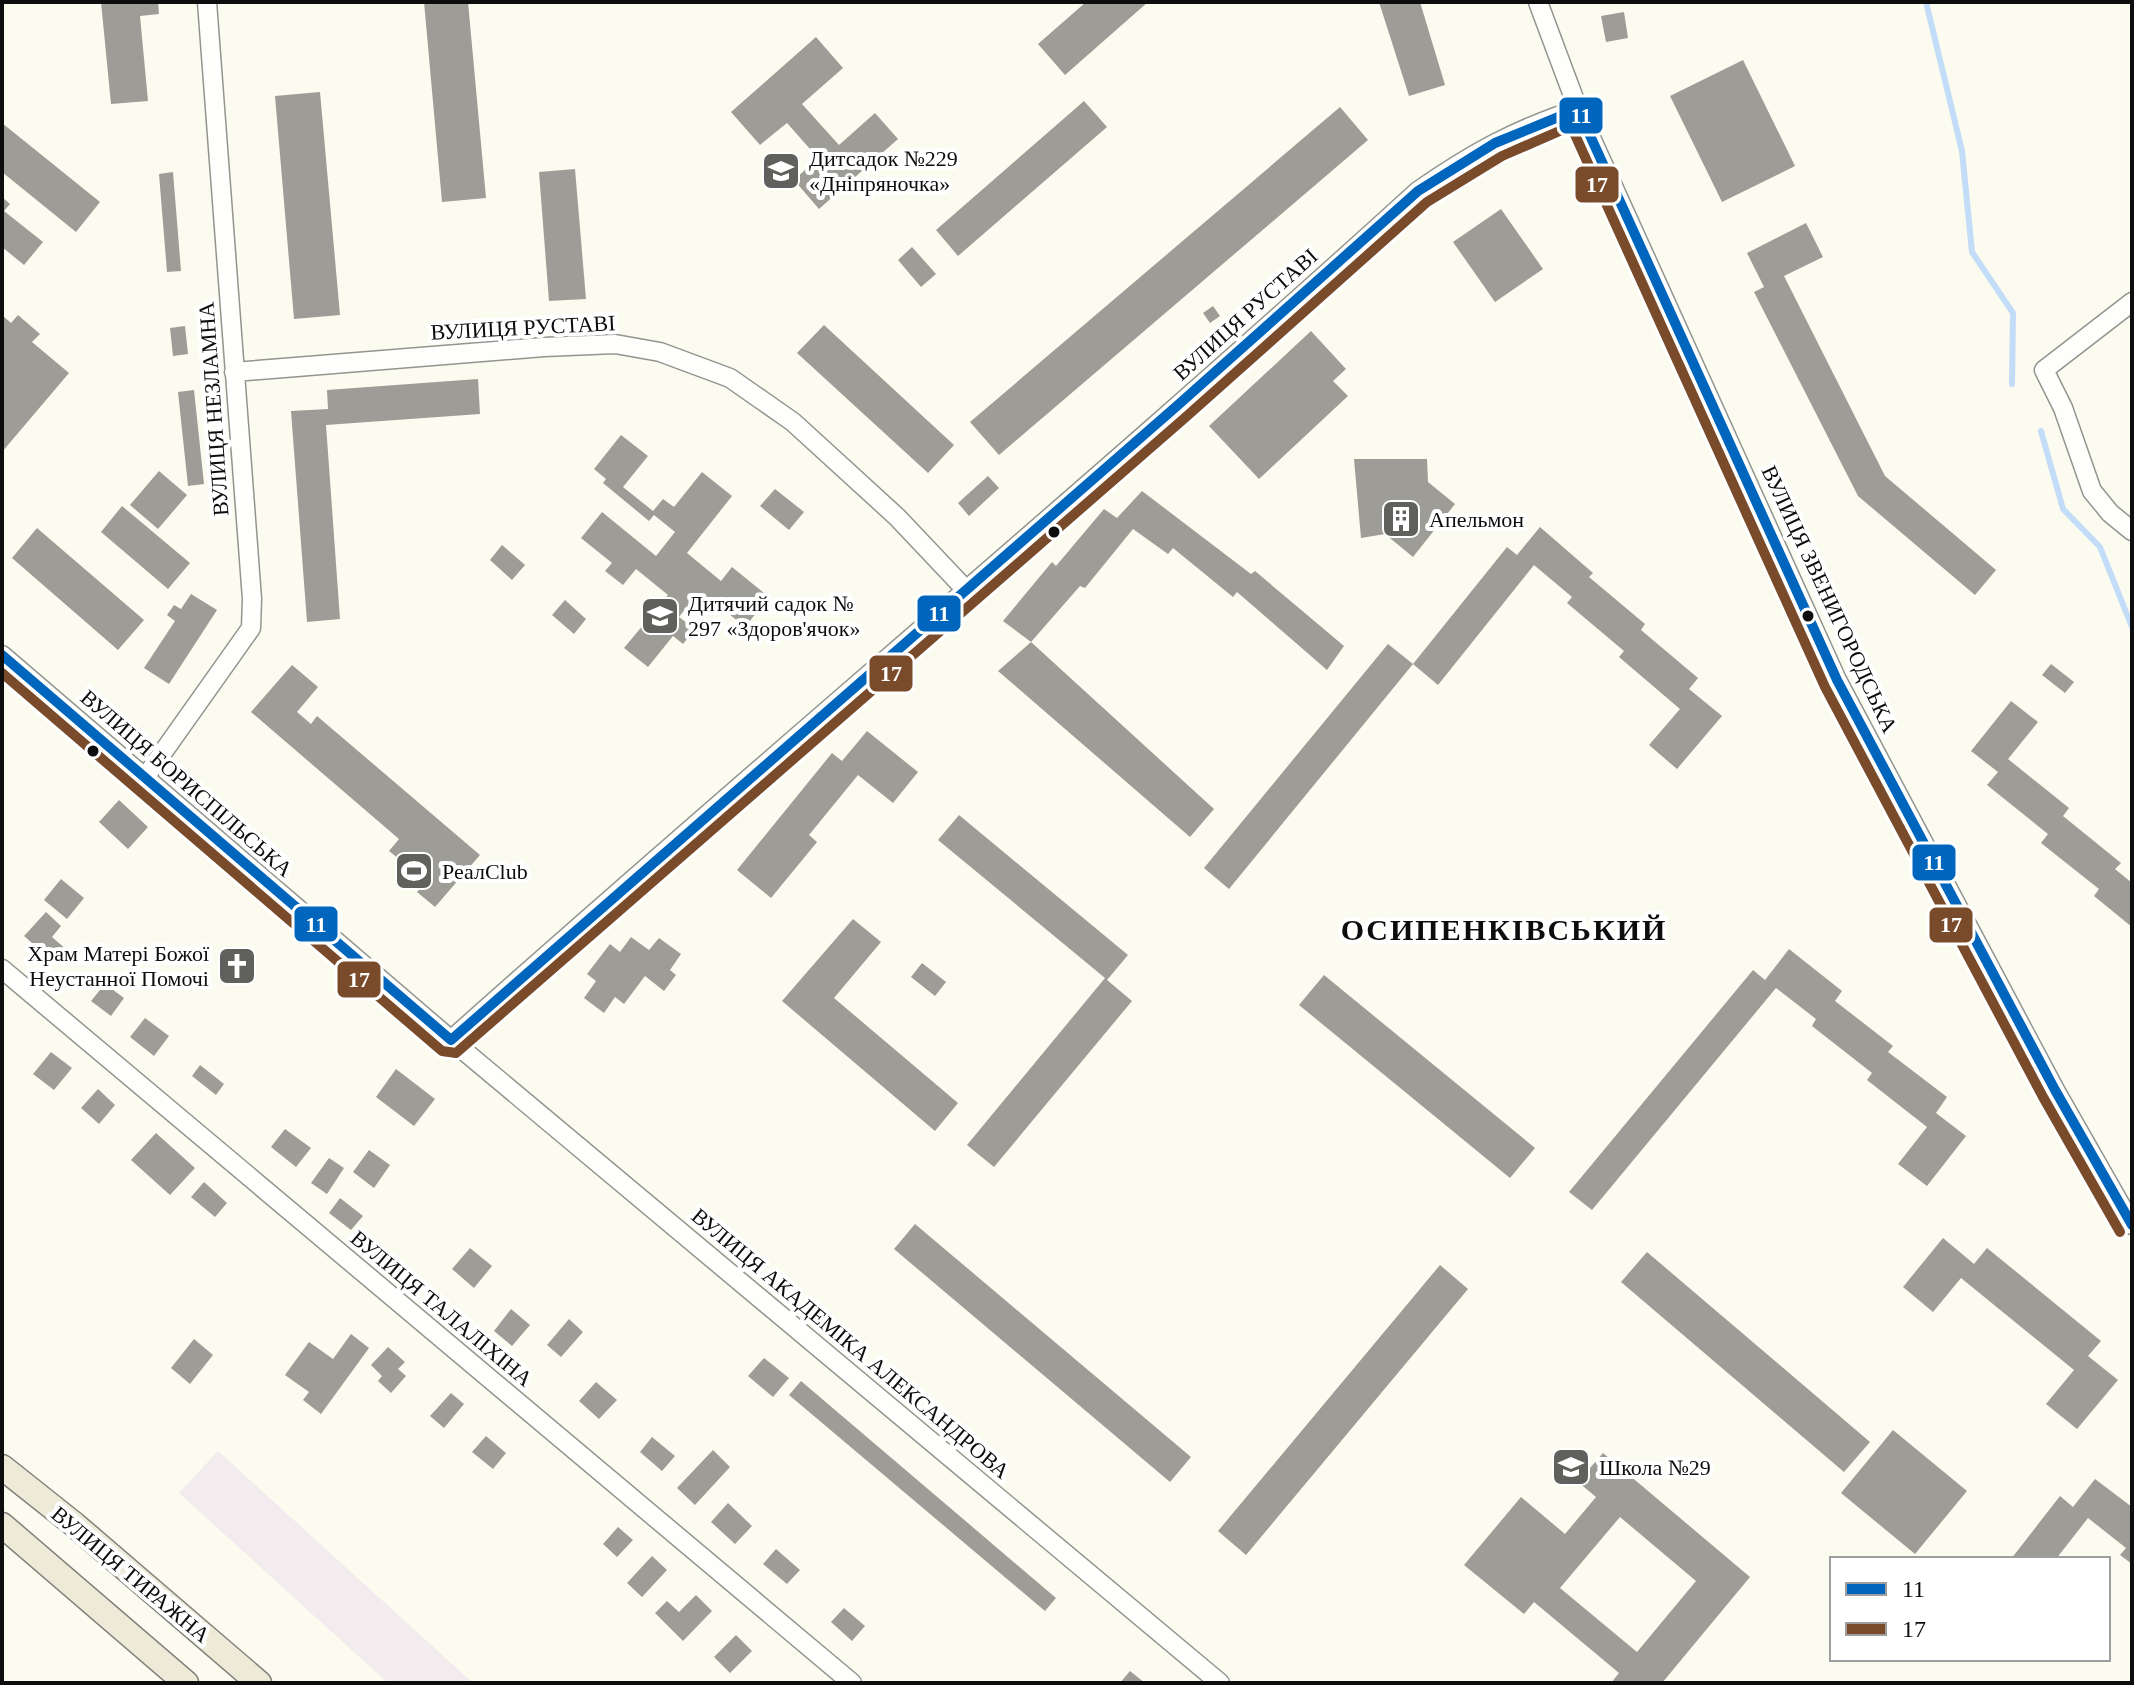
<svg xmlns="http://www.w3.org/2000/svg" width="2134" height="1685" font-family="'Times New Roman',serif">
<rect width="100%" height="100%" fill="#fbfbf0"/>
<!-- industrial -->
<path fill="#f3ecee" d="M218,1451L473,1683H388L179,1493Z"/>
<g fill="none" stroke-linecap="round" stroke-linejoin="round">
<!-- stream -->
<path stroke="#c3dcf8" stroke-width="6" d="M1926,2L1962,151L1972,252L2013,313L2012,384
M2041,431L2063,509L2100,547L2132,627"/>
</g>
<!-- building -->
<path fill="#9e9c96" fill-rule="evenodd" d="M101,2H158L159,14L140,16L148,101L111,104Z
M424,2H468L486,198L442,202Z
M1086,2H1148L1065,75L1038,44Z
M1379,2H1420L1445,85L1409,96Z
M1624,12L1628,38L1606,42L1601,16Z
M816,37L843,68L802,104L839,145L875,113L898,139L819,209L794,180L818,158L787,123L760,145L731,112Z
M1743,60L1795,166L1722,202L1670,96Z
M320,92L340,315L294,319L275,96Z
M1084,101L1107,127L958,256L936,230Z
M1340,107L1368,140L999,455L970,422Z
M2,123L100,202L76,232L2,172Z
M575,169L586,299L549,301L539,172Z
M173,172L181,271L167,272L159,174Z
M2,197L10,204L4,211L43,242L24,265L2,247Z
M1501,209L1543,269L1495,302L1453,242Z
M1806,223L1823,257L1784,276L1885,476L1996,570L1975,595L1858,496L1754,292L1764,287L1747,253Z
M912,247L936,274L921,287L898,260Z
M1213,306L1220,316L1210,323L1203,313Z
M2,315L11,323L18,315L40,334L32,342L69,373L2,452Z
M824,325L954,445L928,473L797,353Z
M185,326L188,354L173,356L170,328Z
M1311,331L1346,369L1333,381L1348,396L1259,479L1209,426Z
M478,379L480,414L326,425L340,619L307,622L291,411L328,409L327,390Z
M194,390L204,484L188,486L178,392Z
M621,435L648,456L623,487L653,511L663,499L674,507L702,472L732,496L687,553L721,581L732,567L769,597L745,627L708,597L693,616L685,609L679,617L695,629L683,644L673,636L648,667L624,648L668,595L636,569L623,585L605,571L612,563L581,538L602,512L656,556L675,532L654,515L649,521L603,483L606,479L594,469Z
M1354,459H1427L1428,482L1455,504L1413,557L1385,534L1361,538Z
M159,471L187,495L158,529L130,505Z
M988,476L999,488L969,516L958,503Z
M775,489L804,512L789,530L760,506Z
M1142,491L1251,574L1255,571L1344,646L1327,670L1237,592L1233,597L1173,548L1168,554L1133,529L1085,588L1080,586L1031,642L1003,621L1052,562L1056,566L1104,509L1117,518Z
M122,506L190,563L168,589L101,532Z
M1540,527L1593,573L1589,577L1645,624L1641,630L1698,678L1689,689L1722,716L1677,769L1649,745L1680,709L1619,657L1624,651L1567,603L1572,597L1534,565L1438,685L1413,664L1229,889L1204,868L1388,644L1413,664L1507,547L1517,555Z
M37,528L144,620L118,650L12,558Z
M502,545L525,565L512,580L490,560Z
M191,594L217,610L169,684L144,668L175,621L167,615L174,605L181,609Z
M565,600L586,619L574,634L552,615Z
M1031,642L1214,809L1190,837L998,671Z
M2051,664L2074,682L2065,693L2042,675Z
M292,665L318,687L297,712L311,724L317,716L480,855L435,907L417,892L426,881L389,851L399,839L251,712Z
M2011,701L2038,722L2008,759L2069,808L2063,816L2121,863L2115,869L2132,883V927L2094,896L2099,889L2041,843L2048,834L1987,785L1998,772L1971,751Z
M867,731L918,772L893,803L858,775L809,835L817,842L771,898L737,870L832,753L842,761Z
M119,800L148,827L128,849L99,822Z
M959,815L1128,955L1107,980L1132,1001L994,1167L967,1145L1105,978L938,840Z
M61,879L84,898L67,919L44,900Z
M46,912L61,926L52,937L67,950L55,963L24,936Z
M853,919L881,942L834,998L958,1103L935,1131L782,1001Z
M631,937L649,950L659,938L681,954L670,970L676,975L664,991L645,976L624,1004L615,997L604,1013L584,998L596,981L587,974L610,944L620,952Z
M1789,949L1842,991L1835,1001L1893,1046L1888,1052L1947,1097L1936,1113L1966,1136L1927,1186L1898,1164L1927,1127L1867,1080L1872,1073L1812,1026L1816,1019L1776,988L1592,1210L1569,1192L1753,970L1765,980Z
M922,963L946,982L935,996L911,977Z
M1324,975L1535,1148L1510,1178L1299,1005Z
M105,984L124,998L111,1016L91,1001Z
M145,1018L169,1036L154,1056L130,1037Z
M51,1052L72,1068L54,1090L33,1074Z
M200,1065L224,1084L216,1095L192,1076Z
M396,1069L435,1099L414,1126L376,1097Z
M98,1089L115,1105L99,1124L81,1108Z
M285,1129L311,1148L296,1167L271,1147Z
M156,1133L195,1168L170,1195L131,1160Z
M369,1150L390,1165L374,1188L353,1172Z
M329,1158L344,1168L327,1194L311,1183Z
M204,1182L227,1203L215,1217L191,1197Z
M340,1198L363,1216L351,1230L329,1213Z
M915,1224L1191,1457L1170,1482L894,1249Z
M1943,1238L1974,1264L1987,1248L2101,1341L2088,1356L2118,1380L2077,1429L2046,1404L2074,1370L1961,1278L1933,1312L1903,1287Z
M470,1248L492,1266L474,1288L452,1269Z
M1647,1252L1870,1442L1844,1472L1621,1282Z
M1440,1265L1468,1289L1246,1555L1218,1531Z
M511,1309L530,1325L512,1346L494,1331Z
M569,1319L583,1332L561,1357L547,1345Z
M351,1334L369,1348L321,1414L303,1400L309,1392L285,1375L309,1342L333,1359Z
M194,1339L213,1355L190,1384L171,1368Z
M388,1347L405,1362L398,1369L406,1376L391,1393L378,1381L382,1376L371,1365Z
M764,1358L789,1378L773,1397L748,1376Z
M801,1381L1056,1598L1045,1611L789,1395Z
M596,1382L617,1400L599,1419L579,1401Z
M451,1393L464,1404L444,1428L430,1416Z
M1893,1430L1967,1491L1915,1554L1841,1493Z
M486,1436L506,1453L493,1469L472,1452Z
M652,1437L675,1456L662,1471L640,1452Z
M713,1450L730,1467L695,1505L677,1488Z
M1603,1453L1750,1577L1662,1683H1611L1619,1673L1534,1602L1524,1614L1464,1565L1521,1497L1565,1534L1596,1497L1578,1482ZM1620,1517L1696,1581L1637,1652L1560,1588Z
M2095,1479L2132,1507V1564L2120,1555L2126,1548L2088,1518L2056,1559H2011L2060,1496L2073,1507Z
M728,1503L752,1526L735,1544L711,1522Z
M618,1527L633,1540L617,1557L603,1544Z
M776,1549L800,1570L787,1584L763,1564Z
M652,1556L667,1570L642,1597L627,1583Z
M696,1595L712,1611L683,1641L655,1613L667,1601L679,1612Z
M844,1608L865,1626L852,1641L831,1622Z
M736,1635L752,1651L730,1673L714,1657Z
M1130,1671L1145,1683H1120Z"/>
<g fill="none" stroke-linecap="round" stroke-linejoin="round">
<defs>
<path id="minor" d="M1538,2L1578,109L1837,680L2055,1090L2132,1225
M2132,302L2044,370L2063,408L2092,491L2110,513L2132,531
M234,372L544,347L615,344L660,352L730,378L793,422L897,517L968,592
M2,655L451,1040L1220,1683
M144,779L251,628L252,599L207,2
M2,969L852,1683
M451,1040C771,754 1101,480 1418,191C1474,152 1515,130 1578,109"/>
<path id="major" d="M2,1467L75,1525L259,1683
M2,1525L186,1683"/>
</defs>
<!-- minor casing -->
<use href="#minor" stroke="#94948f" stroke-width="21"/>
<!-- major casing -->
<use href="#major" stroke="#81817c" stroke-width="27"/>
<!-- minor -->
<use href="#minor" stroke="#fefefd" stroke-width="18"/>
<!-- major -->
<use href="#major" stroke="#edebd7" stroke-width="24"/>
<defs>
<path id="bus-1" d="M2,655L451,1040L1178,405L1418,191L1495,143L1578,109L1837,680L2055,1090L2132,1225"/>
<path id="bus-2" d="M2,673L442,1051L456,1053L1187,416L1427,202L1502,156L1571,126L1825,687L2043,1097L2120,1232"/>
</defs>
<!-- bus-1 casing -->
<use href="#bus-1" stroke="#fff" stroke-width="16"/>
<!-- bus-2 casing -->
<use href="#bus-2" stroke="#fff" stroke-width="16"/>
<!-- bus-1 -->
<use href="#bus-1" stroke="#0065bd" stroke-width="10"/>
<!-- bus-2 -->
<use href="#bus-2" stroke="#7a4b2a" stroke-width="10"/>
</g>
<!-- icons -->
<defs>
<symbol id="school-square" viewBox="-11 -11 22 22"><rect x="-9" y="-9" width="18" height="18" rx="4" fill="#60605c" stroke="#fff"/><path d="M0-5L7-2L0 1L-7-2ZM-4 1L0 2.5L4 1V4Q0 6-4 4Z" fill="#fff"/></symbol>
<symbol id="building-square" viewBox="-11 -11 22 22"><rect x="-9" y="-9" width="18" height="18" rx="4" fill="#60605c" stroke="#fff"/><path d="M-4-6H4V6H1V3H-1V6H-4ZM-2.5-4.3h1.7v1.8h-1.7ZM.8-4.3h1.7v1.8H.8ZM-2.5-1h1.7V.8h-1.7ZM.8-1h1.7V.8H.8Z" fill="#fff"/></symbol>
<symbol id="stadium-square" viewBox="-11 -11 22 22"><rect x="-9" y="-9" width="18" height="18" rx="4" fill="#60605c" stroke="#fff"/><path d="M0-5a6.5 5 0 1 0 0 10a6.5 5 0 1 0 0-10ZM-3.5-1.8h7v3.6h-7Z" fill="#fff"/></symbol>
<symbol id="church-square" viewBox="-11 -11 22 22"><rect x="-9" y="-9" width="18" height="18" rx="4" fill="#60605c" stroke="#fff"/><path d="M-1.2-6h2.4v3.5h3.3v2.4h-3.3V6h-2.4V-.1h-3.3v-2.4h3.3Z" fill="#fff"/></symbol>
</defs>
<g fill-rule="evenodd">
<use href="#school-square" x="759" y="149" width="44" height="44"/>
<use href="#building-square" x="1379" y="497" width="44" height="44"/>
<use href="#school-square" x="638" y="594" width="44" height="44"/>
<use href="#stadium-square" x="392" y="849" width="44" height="44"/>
<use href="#church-square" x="215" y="944" width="44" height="44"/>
<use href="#school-square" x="1549" y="1445" width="44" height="44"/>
</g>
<!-- markers -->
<g fill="#0d0d0d" stroke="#fff" stroke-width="3">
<circle cx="1054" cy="532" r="7"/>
<circle cx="1808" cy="616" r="7"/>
<circle cx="93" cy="751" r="7"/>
</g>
<g text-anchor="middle" stroke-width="8" stroke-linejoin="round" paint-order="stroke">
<!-- poi labels -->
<g font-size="22" fill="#0d0d0d" stroke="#fff" text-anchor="start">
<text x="809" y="166">Дитсадок №229<tspan x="809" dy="25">«Дніпряночка»</tspan></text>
<text x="1429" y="527">Апельмон</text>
<text x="688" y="611">Дитячий садок №<tspan x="688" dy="25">297 «Здоров'ячок»</tspan></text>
<text x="442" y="879">РеалClub</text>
<text x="209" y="961" text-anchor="end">Храм Матері Божої<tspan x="209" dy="25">Неустанної Помочі</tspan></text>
<text x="1599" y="1475">Школа №29</text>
</g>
<!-- street labels -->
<g font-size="22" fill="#0d0d0d" stroke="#fff">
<text transform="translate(1245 314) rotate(-42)" y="8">ВУЛИЦЯ РУСТАВІ</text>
<text transform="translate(523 327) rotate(-3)" y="8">ВУЛИЦЯ РУСТАВІ</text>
<text transform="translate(213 409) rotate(-94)" y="8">ВУЛИЦЯ НЕЗЛАМНА</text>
<text transform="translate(1830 599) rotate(65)" y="8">ВУЛИЦЯ ЗВЕНИГОРОДСЬКА</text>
<text transform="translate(187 783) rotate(41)" y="8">ВУЛИЦЯ БОРИСПІЛЬСЬКА</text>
<text transform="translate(442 1308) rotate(40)" y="8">ВУЛИЦЯ ТАЛАЛІХІНА</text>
<text transform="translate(851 1343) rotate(40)" y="8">ВУЛИЦЯ АКАДЕМІКА АЛЕКСАНДРОВА</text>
<text transform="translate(131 1574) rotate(40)" y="8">ВУЛИЦЯ ТИРАЖНА</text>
</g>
<!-- district labels -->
<g font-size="30" font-weight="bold" letter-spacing="2" fill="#0d0d0d" stroke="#fff">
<text x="1504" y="940">ОСИПЕНКІВСЬКИЙ</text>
</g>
</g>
<g stroke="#fff" stroke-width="3">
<rect x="1558" y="96" width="46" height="39" rx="8" fill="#0065bd"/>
<rect x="1574" y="165" width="46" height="39" rx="8" fill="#7a4b2a"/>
<rect x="916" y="594" width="46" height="39" rx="8" fill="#0065bd"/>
<rect x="868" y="654" width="46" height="39" rx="8" fill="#7a4b2a"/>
<rect x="1911" y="843" width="46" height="39" rx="8" fill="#0065bd"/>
<rect x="293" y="905" width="46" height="38" rx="8" fill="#0065bd"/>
<rect x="1928" y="906" width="46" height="38" rx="8" fill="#7a4b2a"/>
<rect x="336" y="960" width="46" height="39" rx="8" fill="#7a4b2a"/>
</g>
<g font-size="22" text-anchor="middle" font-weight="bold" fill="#fff">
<text x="1581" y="123">11</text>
<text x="1597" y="192">17</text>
<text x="939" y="621">11</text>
<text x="891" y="681">17</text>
<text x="1934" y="870">11</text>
<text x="316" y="932">11</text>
<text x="1951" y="932">17</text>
<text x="359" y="987">17</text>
</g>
<!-- border -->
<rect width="2134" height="1685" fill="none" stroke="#0d0d0d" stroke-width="8"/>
<!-- legend -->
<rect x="1830" y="1557" width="280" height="104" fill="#ffffff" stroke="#9e9e9e" stroke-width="2"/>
<rect x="1846" y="1583" width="40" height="12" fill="#0065bd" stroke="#9e9e9e" stroke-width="2"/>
<text x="1902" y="1597" font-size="24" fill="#0d0d0d">11</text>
<rect x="1846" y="1623" width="40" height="12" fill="#7a4b2a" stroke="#9e9e9e" stroke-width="2"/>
<text x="1902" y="1637" font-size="24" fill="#0d0d0d">17</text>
</svg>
